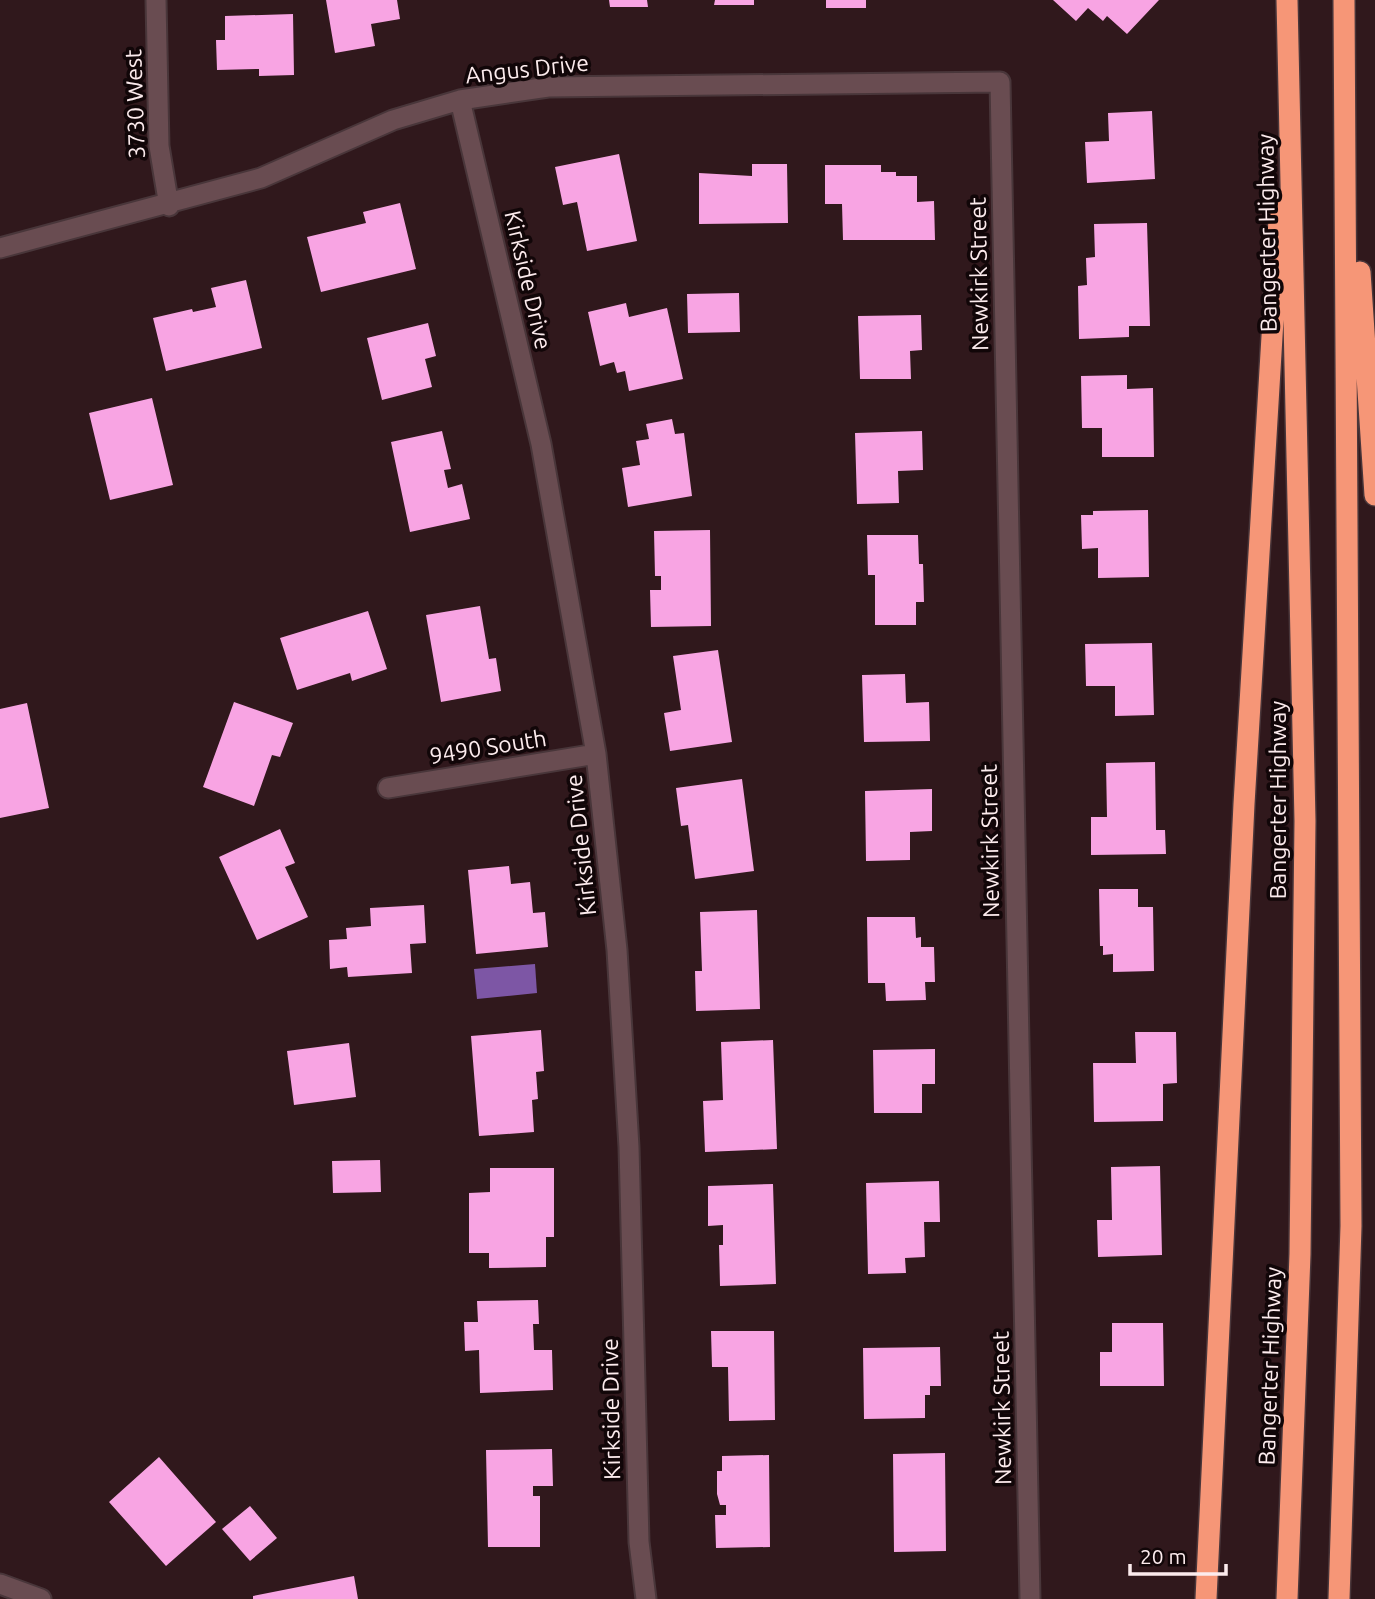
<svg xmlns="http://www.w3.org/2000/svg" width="1375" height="1599" font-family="Ubuntu,sans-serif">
<rect width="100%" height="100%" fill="#30181c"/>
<!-- water -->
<path fill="#7d56a5" d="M535,964L537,993L477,999L474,969Z"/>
<!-- building -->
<path fill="#f8a4e3" d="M326,0H397L400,19L371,24L375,46L335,53Z
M609,0H647L648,7H610Z
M715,0H754V5H714Z
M826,0H866V8H826Z
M1053,0H1159L1127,34L1107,16L1103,21L1088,8L1076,21Z
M293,14L294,75L259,76V69L217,70L216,40H225V16Z
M1152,111L1155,179L1087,183L1085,142L1109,141L1108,113Z
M619,154L637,241L587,251L577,202L563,205L555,167Z
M752,164H787L788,223L699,224V173L752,176Z
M825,165H881V172H896V176H917V202L934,201L935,240H843L842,204H825Z
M400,203L416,269L321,292L307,237L366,223L363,212Z
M1147,223L1150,326H1129V337L1079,339L1078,286L1087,285L1086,258L1095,257L1094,224Z
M246,280L262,348L166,371L153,318L192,309L193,312L216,307L211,288Z
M739,293L740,332L688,333L687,294Z
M626,303L629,317L667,308L683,379L629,391L625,371L617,373L614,362L600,366L588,312Z
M921,315L922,350L910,351L911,379H860L858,316Z
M428,323L436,356L425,359L432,387L382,400L367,338Z
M1127,375V389L1153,388L1154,457H1102V428H1082L1081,376Z
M152,398L173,485L110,500L89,413Z
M672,419L675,434L684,433L692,496L628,507L622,468L640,465L636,441L649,439L646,424Z
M442,431L451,469L444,470L448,488L462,484L470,519L410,532L391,442Z
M922,431L923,470L898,471L899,503L857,504L855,433Z
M1148,510L1149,577L1098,578V548L1082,549L1081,515H1093V511Z
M710,530L711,626L651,627L650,590H661V576H655L654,531Z
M867,535H918L919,564H923L924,602H916V625H875V575H868Z
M480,606L489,659L496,658L501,691L441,702L426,615Z
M368,611L387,669L352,681L350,673L297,690L280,638Z
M1152,643L1154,715L1115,716V686H1086L1085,644Z
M718,650L732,742L670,751L664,713L681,710L673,656Z
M905,674L906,703L929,702L930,741L864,742L862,675Z
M234,702L293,723L280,757L272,755L254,806L203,787Z
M27,703L49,808L0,818V709Z
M1155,762L1156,830H1165L1166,854L1091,855V817H1107L1106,763Z
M742,779L754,871L695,879L688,825L681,826L676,788Z
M932,789V831L910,832V860L866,861L865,791Z
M280,829L295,863L285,867L308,917L257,940L219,857Z
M509,866L511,884L530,882L533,913L545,912L548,947L476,954L468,870Z
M1099,889H1138V907H1153L1154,971L1113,972V954L1103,955V946H1100Z
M424,905L426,943L410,944L412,973L348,977L347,967L330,969L329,940L347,939L346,928L371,926L370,908Z
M757,910L760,1009L696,1011L695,971H702L700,912Z
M867,917H915L916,938L921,937V947H934L935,982H925L926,1000L886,1001L885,983H868Z
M541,1030L544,1071L536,1072L538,1099L532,1100L534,1132L479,1136L471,1036Z
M1135,1032H1176L1177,1083L1163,1084V1121L1094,1122L1093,1063H1136Z
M773,1040L777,1149L705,1152L703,1101L723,1100L721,1042Z
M349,1043L356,1097L294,1105L287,1051Z
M935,1049V1084H922V1113H874L873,1050Z
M380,1160L381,1192L333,1193L332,1161Z
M1160,1166L1162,1255L1098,1257L1097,1220H1112L1111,1167Z
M490,1168H554V1237H546V1267L489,1268V1253H469V1193L490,1192Z
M939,1181L940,1222H924L925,1257L905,1258L906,1273L868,1274L866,1183Z
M773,1184L776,1284L720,1286L719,1245H723V1225L708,1226V1186Z
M538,1300L539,1324H533L534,1350H552L553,1390L480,1393L479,1350L465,1351L464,1322H478L477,1301Z
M1112,1323H1163L1164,1386H1100V1352H1112Z
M711,1331H774L775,1420L729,1421L728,1367H712Z
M940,1347L941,1386H930V1395H925V1418L864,1419L863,1348Z
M552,1449L553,1486H533V1496H540V1547H488L486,1450Z
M945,1453L946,1551L894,1552L893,1454Z
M769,1455L770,1547L716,1548L715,1515H726V1505H720L717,1494V1471H722V1456Z
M159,1457L216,1522L166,1566L109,1502Z
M250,1506L277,1538L250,1561L222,1529Z
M354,1576L358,1599H253V1596Z"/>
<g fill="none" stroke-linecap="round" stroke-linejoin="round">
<defs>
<path id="minor" d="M156,0L159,146L169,206
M460,100L541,444L596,754L617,950L629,1147L639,1542L646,1599
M0,248L261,178L393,120L460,100L548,87L1000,82L1030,1599
M388,788L596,754
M0,1584L41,1599"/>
<path id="motorway" d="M1360,272L1375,495
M1206,1599L1244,804L1280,203
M1287,1599L1300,1254L1305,821L1287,0
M1339,1599L1351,1226L1344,0"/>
</defs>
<!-- minor casing -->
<use href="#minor" stroke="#49363a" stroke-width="23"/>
<!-- motorway casing -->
<use href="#motorway" stroke="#49363a" stroke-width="24"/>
<!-- minor -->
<use href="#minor" stroke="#694c51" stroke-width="19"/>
<!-- motorway -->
<use href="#motorway" stroke="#f69677" stroke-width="21"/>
</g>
<g text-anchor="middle" stroke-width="7" stroke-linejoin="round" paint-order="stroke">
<!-- street labels -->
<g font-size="23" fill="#fcebed" stroke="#110608">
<text transform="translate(527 69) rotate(-6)" y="8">Angus Drive</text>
<text transform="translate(135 104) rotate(-92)" y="8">3730 West</text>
<text transform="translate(1267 233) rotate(-91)" y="8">Bangerter Highway</text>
<text transform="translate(979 274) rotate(-91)" y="8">Newkirk Street</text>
<text transform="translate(528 280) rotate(77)" y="8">Kirkside Drive</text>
<text transform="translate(488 747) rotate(-9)" y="8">9490 South</text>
<text transform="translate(1278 800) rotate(-90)" y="8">Bangerter Highway</text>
<text transform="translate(990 841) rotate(-91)" y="8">Newkirk Street</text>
<text transform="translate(581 845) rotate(-96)" y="8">Kirkside Drive</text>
<text transform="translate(1270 1366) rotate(-88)" y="8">Bangerter Highway</text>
<text transform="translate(1002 1408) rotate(-91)" y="8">Newkirk Street</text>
<text transform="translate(611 1409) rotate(-91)" y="8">Kirkside Drive</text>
</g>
</g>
<!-- scale -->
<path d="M1130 1564v10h96v-10" fill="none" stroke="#fcebed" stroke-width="3.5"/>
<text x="1140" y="1564" font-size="21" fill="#fcebed" stroke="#110608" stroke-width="5" paint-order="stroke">20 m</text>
</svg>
